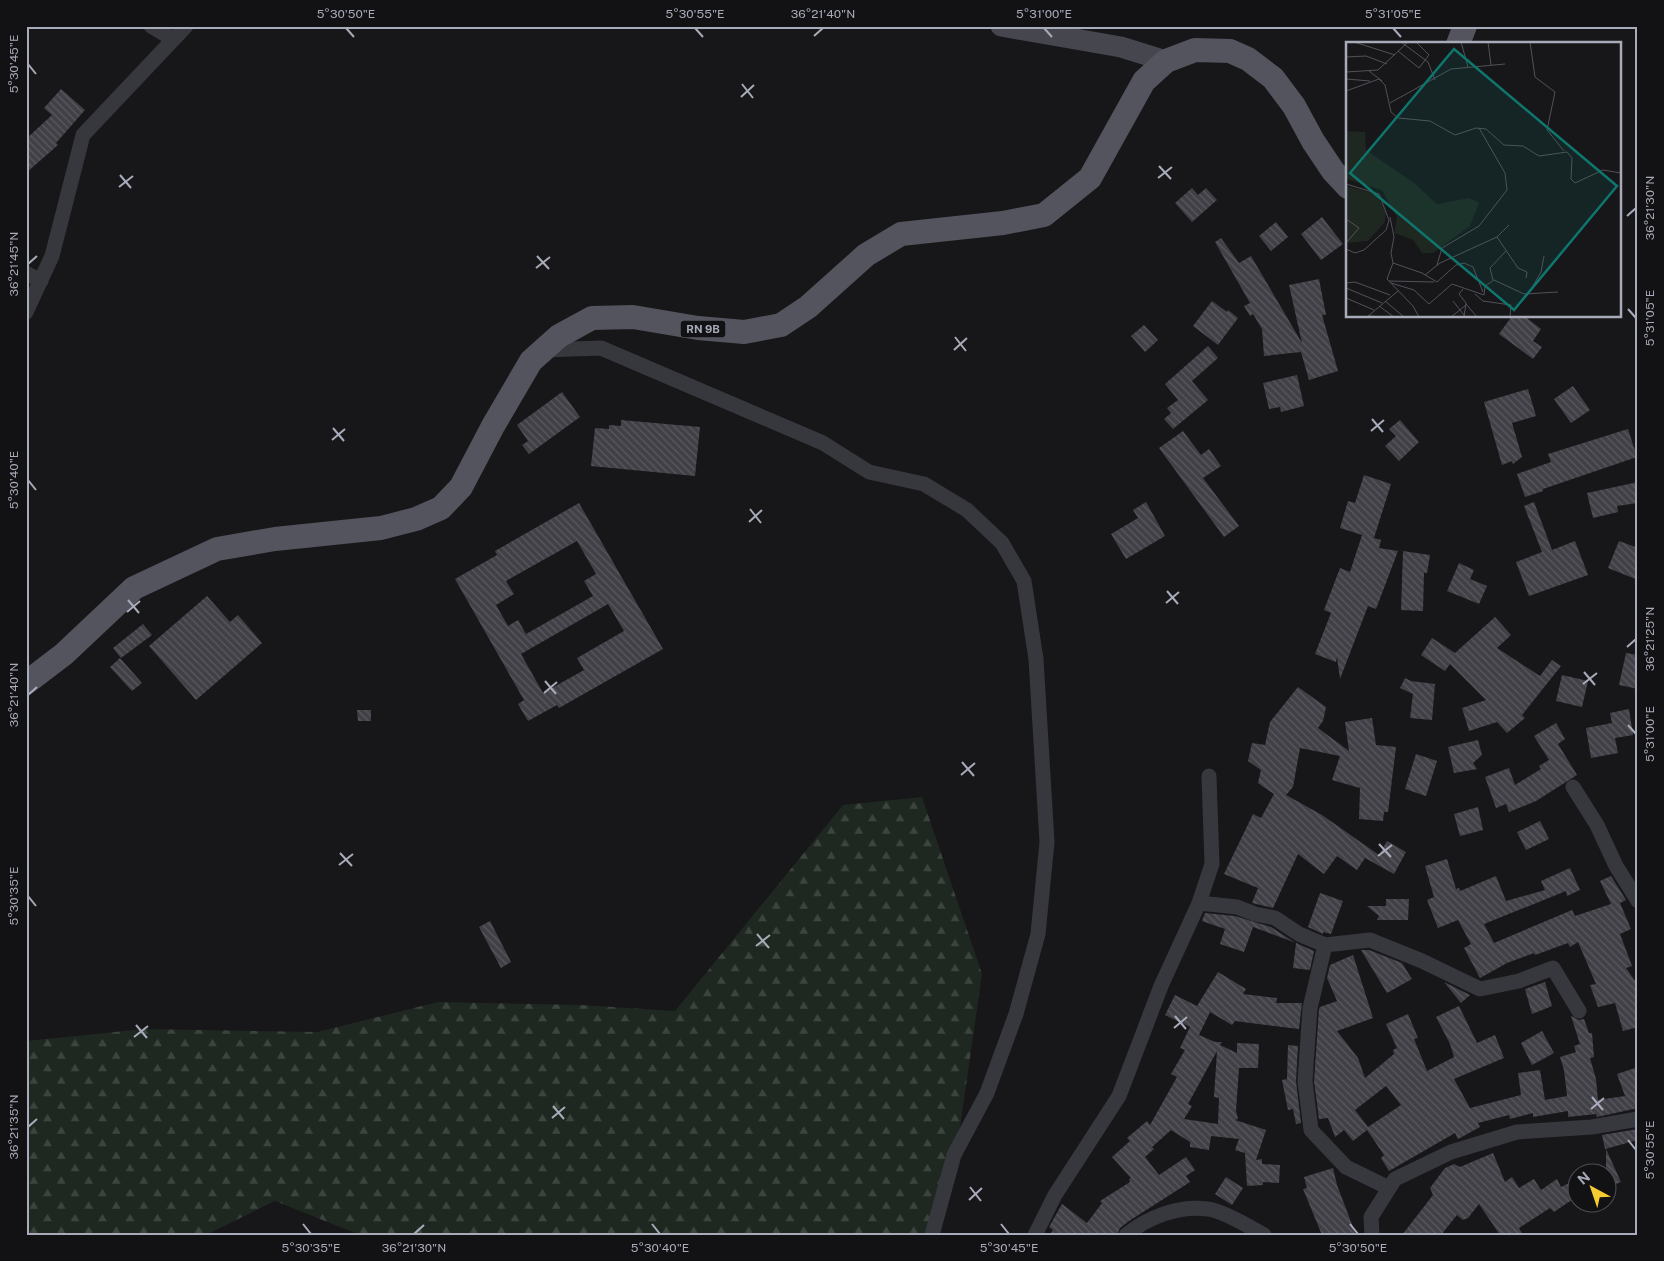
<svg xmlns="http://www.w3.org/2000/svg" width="1664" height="1261" font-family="'Public Sans',sans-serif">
<defs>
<pattern id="forest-firs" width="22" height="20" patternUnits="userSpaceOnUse" patternTransform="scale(1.25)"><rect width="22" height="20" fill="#1e2720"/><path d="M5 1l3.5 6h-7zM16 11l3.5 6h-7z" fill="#3c443e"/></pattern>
<pattern id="building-back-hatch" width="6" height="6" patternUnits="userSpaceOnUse" patternTransform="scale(1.25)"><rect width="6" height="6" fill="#414046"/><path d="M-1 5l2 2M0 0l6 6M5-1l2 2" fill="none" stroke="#5a595f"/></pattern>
</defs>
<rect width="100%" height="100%" fill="#171619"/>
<!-- forest -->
<path fill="url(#forest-firs)" d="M922,797L982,974L952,1183L933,1235H360L275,1201L206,1235H26V1041L144,1029L317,1032L438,1002L581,1005L675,1011L843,805Z"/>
<!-- building -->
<path fill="url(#building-back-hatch)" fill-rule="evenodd" d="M61,89L85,110L56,143L58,145L26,173V139L52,115L44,108Z
M1192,188L1198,195L1206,188L1217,200L1192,222L1175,203Z
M1322,217L1343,244L1321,260L1301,234Z
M1276,222L1288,237L1271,251L1259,236Z
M1221,238L1239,263L1251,256L1302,343L1289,285L1319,279L1326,315H1322L1338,371L1309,380L1301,352L1264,356L1262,329L1253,314L1250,316L1244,306L1250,303L1215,242Z
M1212,301L1227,312L1228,310L1238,318L1218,345L1193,326Z
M1512,316H1524L1541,329L1533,341L1542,347L1533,359L1499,334Z
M1144,325L1158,340L1145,352L1131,336Z
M1208,346L1218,358L1192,381L1208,400L1173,429L1164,419L1171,413L1167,408L1178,400L1165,384Z
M1297,375L1304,406L1281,412L1280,407L1269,409L1263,383Z
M1573,386L1590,410L1571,423L1554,399Z
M1528,389L1536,416L1512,423L1522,457L1513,464L1512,461L1502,465L1484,402Z
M562,392L580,417L529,454L522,445L528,441L517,425Z
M621,420L700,427L695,476L591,466L595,428L609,429V425L621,426Z
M1400,420L1419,442L1399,461L1385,446L1396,436L1389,429Z
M1628,429L1637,457L1543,489V491L1525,497L1517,474L1551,462L1548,454Z
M1183,431L1201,455L1209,449L1221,466L1203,478L1239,526L1224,537L1159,448Z
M1364,475L1391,484L1374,538L1381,540L1379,548L1398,551L1376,609L1368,606L1340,679L1337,657L1336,662L1315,654L1331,613L1324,610L1340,568L1350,572L1362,535L1340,528L1348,501L1355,503Z
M1638,482V503L1617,506L1618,512L1593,518L1587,493Z
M1146,502L1165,536L1126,559L1111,534L1138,518L1133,510Z
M1534,502L1552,550L1575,541L1588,575L1529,596L1516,562L1542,552L1524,506Z
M579,503L663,649L559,708L557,705L528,721L518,704L524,700L455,579L497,555L495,551ZM577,541L596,574L584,581L593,596L526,634L518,620L508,626L496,605L514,594L506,581ZM608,604L624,631L577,658L584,670L543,693L521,654Z
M1619,541L1638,548V580L1608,568Z
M1403,551L1430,555L1427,573H1424L1423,611L1401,610Z
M1459,563L1474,570L1470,579L1487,586L1479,604L1447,591Z
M207,596L230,622L238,615L262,643L196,700L149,646Z
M1495,617L1511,635L1497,648L1540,676L1552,660L1561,666L1522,715L1525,718L1507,733L1497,722L1469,731L1462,708L1486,700L1450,664L1445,671L1421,655L1432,638L1455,653Z
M143,624L152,635L121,658L113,648Z
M1626,653L1638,655V689L1619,685Z
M120,658L142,683L132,691L110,667Z
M1562,675L1588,681L1582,707L1556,701Z
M1405,678L1411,681L1435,684L1432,720L1410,718L1413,694L1400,688Z
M1298,687L1326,707L1323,721L1318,728L1349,751L1345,722L1372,718L1376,745L1396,747L1388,812H1384L1383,821L1359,819L1360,788L1332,780L1340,756L1300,748L1293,787L1286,795L1322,815L1379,855L1387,841L1406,852L1394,874L1365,858L1357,870L1337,856L1324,874L1298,854L1273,908L1252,903L1258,888L1224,874L1253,814L1261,818L1274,794L1258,783L1261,770L1248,761L1252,743L1265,745L1270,722Z
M1629,709L1633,735L1615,738L1618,753L1591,758L1586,728L1612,723L1610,713Z
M357,710H371V721H358Z
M1556,723L1565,739L1558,744L1577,775L1536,801L1509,812L1506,804L1496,808L1485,777L1509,768L1515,785L1541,769L1539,766L1549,760L1534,736Z
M1478,740L1482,755L1473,763L1477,769L1454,773L1448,747Z
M1416,754L1437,761L1426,796L1405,789Z
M1478,807L1483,830L1460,836L1454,814Z
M1540,821L1549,839L1526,850L1517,832Z
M1447,859L1456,889L1459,888L1460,891L1496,876L1506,901L1545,890L1541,881L1570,868L1580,890L1567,896L1566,891L1484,924L1494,943L1572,910L1575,916L1611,904L1600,881L1611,876L1626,900L1620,903L1631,929L1620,934L1632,966L1626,968L1638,985L1636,997L1638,1027L1623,1031L1615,1003L1598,1007L1590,985L1596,984L1578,942L1570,947L1568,943L1535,955L1534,953L1507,963L1480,978L1464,948L1471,944L1458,920L1438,928L1427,900L1434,897L1425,866Z
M1320,893L1343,901L1331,934L1323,932V934L1308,927Z
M1386,899H1409L1408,920H1377L1379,916L1367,906H1386Z
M1205,913L1235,916L1271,927L1294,942L1314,951L1310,970L1293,968L1296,943L1253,927L1244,952L1220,944L1225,929L1202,921Z
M490,921L511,962L501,968L479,927Z
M1361,950H1369L1402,963L1412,979L1387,993Z
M1353,955L1373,1018L1337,1031L1358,1058L1365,1078L1394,1054L1393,1050L1397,1048L1386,1024L1408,1014L1418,1038L1414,1039L1427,1071L1454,1057L1450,1044L1436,1017L1459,1006L1477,1043L1495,1035L1504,1058L1454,1079L1470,1108L1521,1095L1518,1073L1540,1070L1545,1100L1567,1096L1564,1070L1560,1057L1576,1052L1574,1046L1580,1044L1571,1016L1579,1020L1584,1019L1589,1033H1592L1594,1057L1590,1058L1596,1079L1598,1100L1625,1096L1617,1074L1638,1067V1108L1597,1117L1596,1114L1568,1117V1111L1533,1117V1113L1510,1119L1509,1115L1478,1123L1480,1127L1458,1139L1455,1133L1389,1171L1381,1158L1384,1155L1367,1130L1353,1141L1344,1130L1335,1137L1328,1118L1319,1119L1314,1081L1319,1009L1320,1007L1337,1001L1327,978L1330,965ZM1386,1086L1401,1105L1368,1127L1355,1110Z
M1218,972L1246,989L1243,994L1277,998L1276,1003H1302L1299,1029L1235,1021L1232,1025L1210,1012L1199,1035L1215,1042H1222L1220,1045L1237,1053V1043L1259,1044L1258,1068H1239L1236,1111L1238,1119L1235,1120L1266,1130L1256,1160L1262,1159V1164L1280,1165L1279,1183L1263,1182V1185L1247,1186L1245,1153L1235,1150L1239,1139L1211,1136L1209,1150L1190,1147V1142L1171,1130L1152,1147L1154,1149L1145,1157L1159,1175L1186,1157L1195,1170L1186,1176L1190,1182L1129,1221L1120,1228L1117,1235H1050L1053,1230L1049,1227L1062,1204L1087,1223L1102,1203L1100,1201L1130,1182L1129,1179L1131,1178L1112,1157L1130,1141L1127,1138L1147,1121L1150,1125L1177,1077L1171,1074L1185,1050L1180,1048L1190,1027L1165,1015L1175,995L1197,1006ZM1217,1051L1214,1097L1219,1098L1218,1124L1184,1119L1192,1106L1188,1104Z
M1444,982L1470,995L1461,1003Z
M1545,982L1552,1006L1532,1014L1525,989Z
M1542,1031L1554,1053L1532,1065L1521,1043Z
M1288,1045L1298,1046L1296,1081L1301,1123L1296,1124L1293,1109L1288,1110L1282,1080L1287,1079Z
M1638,1129V1140L1605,1149L1602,1135Z
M1606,1149L1621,1182L1606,1188Z
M1493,1153L1505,1182L1512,1177L1519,1188L1534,1179L1541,1190L1557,1179L1561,1187L1576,1180V1197L1554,1212L1550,1208L1519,1228L1523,1235H1500L1479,1204L1468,1218L1463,1220L1457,1215L1441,1235H1402L1433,1195L1430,1188L1445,1168L1454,1164L1460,1167Z
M1333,1168L1337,1185L1356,1235H1322L1303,1189L1307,1188L1304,1177Z
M1226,1177L1243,1188L1232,1205L1215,1194Z"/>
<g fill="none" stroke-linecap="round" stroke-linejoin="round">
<!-- street -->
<path stroke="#37383e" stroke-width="15" d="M151,26L173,39
M26,273L41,281
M26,312L52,256L83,135L186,26
M543,350L601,348L823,443L869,472L924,484L967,510L1002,543L1024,581L1036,659L1047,842L1038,934L1016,1014L987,1093L954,1155L932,1235
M1573,787L1597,825L1616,866L1638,901
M1199,903L1237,907L1255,914L1275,918L1299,934L1325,945L1370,940L1422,961L1480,989L1519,981L1553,968L1579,1011
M1325,945L1310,1008L1305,1081L1311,1130L1346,1167L1389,1188
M1035,1235L1055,1195L1119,1096L1161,986L1199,903L1212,864L1209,776
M1126,1235C1148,1217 1179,1205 1208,1209C1220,1210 1252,1228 1264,1235
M1372,1235L1371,1217L1395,1179L1451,1152L1517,1132L1592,1127L1638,1119"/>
<!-- secondary -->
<path stroke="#45464e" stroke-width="21" d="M1001,26L1121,47L1166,61"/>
<!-- primary -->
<path stroke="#53545d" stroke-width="24" d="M1458,44L1465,26
M26,683L64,654L134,588L217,549L275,539L381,528L416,519L441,508L461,487L493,426L531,361L559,336L592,318L633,317L698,328L744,332L781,325L808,307L866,255L901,234L1003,223L1044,215L1090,178L1144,81L1166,61L1195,50L1230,51L1248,59L1273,78L1294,106L1313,141L1333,171L1348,187"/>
</g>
<!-- ticks -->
<path fill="none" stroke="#a8abb9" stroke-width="2" d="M346,28L354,37M695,28L703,37M1044,28L1052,37M1393,28L1401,37M814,36L823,28M28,64L36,74M742,84L753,98M741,97L754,85M1159,166L1171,179M120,175L131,188M1158,178L1172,167M119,187L133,176M1627,216L1636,208M537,256L549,269M28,264L37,256M536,268L550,257M1628,309L1636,318M955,337L966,351M954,350L967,338M1372,419L1383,432M333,428L344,441M1371,431L1384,420M332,440L345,429M28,480L36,490M750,509L761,523M749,522L762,510M1167,591L1178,604M128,600L139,613M1166,603L1179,592M127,612L140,601M1627,647L1636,639M1584,672L1595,685M545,681L556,694M1583,684L1597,673M544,693L557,682M28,695L37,687M1628,725L1636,734M962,762L974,776M961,775L975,763M1379,844L1391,857M340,853L352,866M1378,856L1392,845M339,865L353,854M28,896L36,906M757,934L769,948M756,946L770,935M1175,1016L1186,1029M136,1025L147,1038M1174,1028L1187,1017M134,1037L148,1026M1592,1097L1603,1110M553,1106L564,1119M1591,1109L1604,1098M552,1118L565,1107M28,1127L37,1119M1628,1140L1636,1150M970,1187L981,1201M969,1200L982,1188M303,1224L311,1234M652,1224L660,1234M1001,1224L1009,1234M1350,1224L1358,1234M414,1234L424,1225"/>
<g text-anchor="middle" stroke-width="4" stroke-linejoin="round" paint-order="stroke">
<!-- shield labels -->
<rect fill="#121114" stroke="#7b7d88" stroke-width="1" x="680.5" y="320.5" width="45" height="17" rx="4"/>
<g font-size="11" font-weight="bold" fill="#a8abb9">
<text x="703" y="333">RN 9B</text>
</g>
</g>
<!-- overview -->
<g transform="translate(1346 42)">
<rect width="275" height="275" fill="#171619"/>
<path d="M0,89L19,90L20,108L68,141L91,162L124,156L133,161L124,184L87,211H76L67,198L48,191L51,175L36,148L0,137ZM0,144L31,152L40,170L39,180L22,199L0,201Z" fill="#1e2720"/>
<path fill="none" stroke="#515259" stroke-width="1" d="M8,0L49,13M55,0L82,20L89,38M115,0L122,25M142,0L145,23M184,0L189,35L209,50L201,88L218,109M52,9L73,26L83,13L70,0M0,15L20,14L41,22M23,29L36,39M0,30L32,28L62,0M0,37L24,39M0,49L33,37L39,43L45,70L52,76L84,79L109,93L130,86L140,87L158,103L177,104L193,114L221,110L226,116L225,137L229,141L257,128L275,131M44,61L105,27L159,22M0,142L33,152L43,178L40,188L18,208L9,211L0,207M44,175L48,195L45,211L47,221L41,237L67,264L73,275M0,177L13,186L0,201M151,195L172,226L181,230L180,236M47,221L76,231L91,240M91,223L96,206L133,184L161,148L159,131L133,86M79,233L94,221L151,195L163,183M147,238L144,226L160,209M43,239L88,240M91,240L110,223L118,221L127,225L137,250M0,241L9,240L44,253M45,241L68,248L83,262L106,242L138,253L139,244L148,238L178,252L212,250M0,246L36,261M117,247L113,252L120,261L118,275M183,251L195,230L198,214M129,252L137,259L165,263L164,275M0,256L28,268M39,259L58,275M107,259L118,273M120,262L131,275M33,264L48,275M22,274L39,275M21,275L52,249M105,275L120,263M133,275H152"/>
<path fill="#0f766e" fill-opacity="0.15" stroke="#0f766e" stroke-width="2.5" d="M108,7L271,144L168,268L4,131Z"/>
<rect width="275" height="275" fill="none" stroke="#a8abb9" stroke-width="2.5"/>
</g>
<!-- border -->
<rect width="1664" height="1261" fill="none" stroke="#121114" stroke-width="55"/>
<!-- north arrow -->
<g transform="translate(1592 1188) rotate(320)"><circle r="24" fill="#121114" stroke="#4e4f56"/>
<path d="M0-4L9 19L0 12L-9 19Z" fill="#f6cb31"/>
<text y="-8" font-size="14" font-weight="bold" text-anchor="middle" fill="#a8abb9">N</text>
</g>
<rect x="28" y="28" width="1608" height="1206" fill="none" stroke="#a8abb9" stroke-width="2"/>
<g font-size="12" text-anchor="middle" fill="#a8abb9">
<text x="346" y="18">5°30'50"E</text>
<text x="695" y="18">5°30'55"E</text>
<text x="823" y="18">36°21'40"N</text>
<text x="1044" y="18">5°31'00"E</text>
<text x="1393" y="18">5°31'05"E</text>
<text transform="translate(14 64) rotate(-90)" y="4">5°30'45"E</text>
<text transform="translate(1650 208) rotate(-90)" y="4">36°21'30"N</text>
<text transform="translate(14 264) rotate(-90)" y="4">36°21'45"N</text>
<text transform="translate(1650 318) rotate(-90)" y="4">5°31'05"E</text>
<text transform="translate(14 480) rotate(-90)" y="4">5°30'40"E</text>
<text transform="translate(1650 639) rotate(-90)" y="4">36°21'25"N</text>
<text transform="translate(14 695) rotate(-90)" y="4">36°21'40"N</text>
<text transform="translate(1650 734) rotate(-90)" y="4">5°31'00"E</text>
<text transform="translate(14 896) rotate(-90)" y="4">5°30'35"E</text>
<text transform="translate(14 1127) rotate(-90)" y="4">36°21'35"N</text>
<text transform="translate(1650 1150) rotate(-90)" y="4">5°30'55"E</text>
<text x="311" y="1252">5°30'35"E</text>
<text x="414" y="1252">36°21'30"N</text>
<text x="660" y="1252">5°30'40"E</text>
<text x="1009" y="1252">5°30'45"E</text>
<text x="1358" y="1252">5°30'50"E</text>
</g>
</svg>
